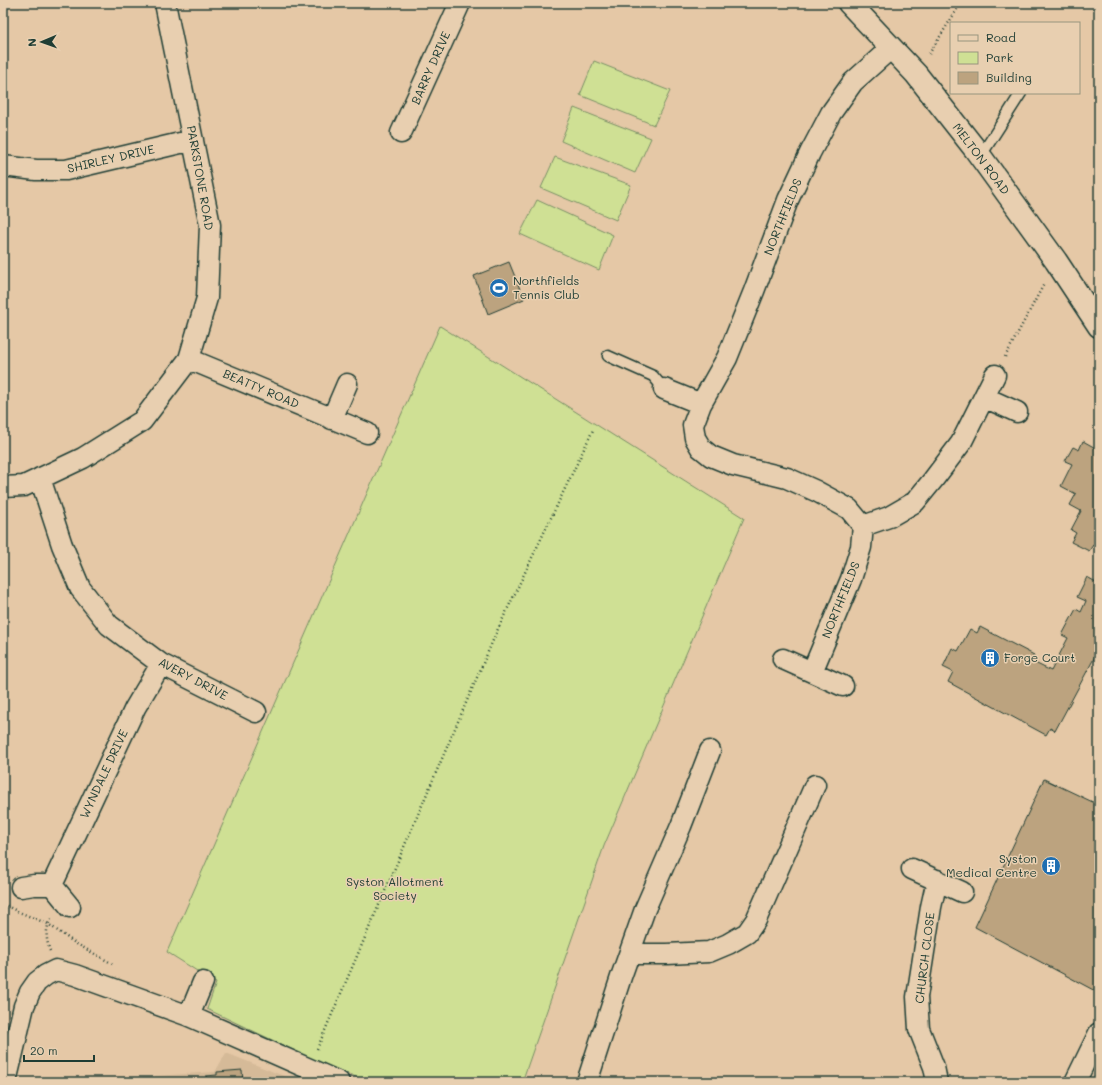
<svg xmlns="http://www.w3.org/2000/svg" width="1102" height="1085" font-family="Mali,sans-serif">
<rect width="100%" height="100%" fill="#e5c8a6"/>
<filter id="ink" filterUnits="userSpaceOnUse"><feTurbulence type="fractalNoise" baseFrequency=".025" numOctaves="2"/><feDisplacementMap in="SourceGraphic" scale="8" xChannelSelector="R" yChannelSelector="G"/><feConvolveMatrix kernelMatrix="1 2 1 2 8 2 1 2 1" color-interpolation-filters="sRGB"/></filter>
<g filter="url(#ink)">
<!-- built -->
<path fill="#d5ba98" d="M226,1053L299,1082H154L155,1076L215,1072Z"/>
<!-- green -->
<path fill="#cfe094" stroke="#778e64" d="M594,61L670,91L654,125L580,95Z
M574,108L651,138L635,173L561,141Z
M555,157L631,185L616,220L541,188Z
M537,200L613,235L599,270L520,234Z
M440,326L744,518L604,846L522,1082H368L312,1059L207,1009L216,983L167,952Z"/>
<!-- building -->
<path fill="#bca37f" stroke="#1f3d34" d="M509,262L524,299L488,314L474,276Z
M1083,441L1099,450V548L1093,545L1089,551L1071,542L1076,533L1071,530L1081,511L1070,505L1076,494L1061,486L1072,464L1065,461L1073,447L1079,450Z
M1099,576V649L1055,731L1050,728L1046,735L948,682L953,672L943,667L952,648L958,651L970,629L977,633L980,627L1034,655L1031,661L1051,671L1068,638L1062,635L1076,609L1081,612L1086,601L1077,597L1087,577L1096,582Z
M1044,779L1099,805V993L975,927Z
M242,1070L243,1082H206V1076L217,1075V1072Z"/>
<g fill="none" stroke-linecap="round" stroke-linejoin="round">
<defs>
<path id="lane" d="M980,157L1021,93
M608,356L653,376L664,389"/>
<path id="street" d="M401,133L460,3
M3,166L36,170H66L193,140
M189,359L367,433
M664,389L701,404
M984,397L1017,412
M332,419L347,384
M40,478L62,545L80,588L109,625L161,664L256,712
M3,487L24,486L83,458L142,421L189,359L207,298L210,225L165,3
M863,526L889,517L915,502L933,480L961,443L995,375
M783,659L843,686
M812,672L851,579L861,547L863,526L849,509L816,491L787,478L733,465L711,456L701,448L695,438L693,425L701,404L727,358L754,291L788,200L810,153L831,113L853,82L891,48
M912,869L962,892
M52,885L135,708L161,664
M21,887L34,885H52L70,907
M630,954H667L709,952L728,944L747,933L756,920L815,785
M189,1016L203,982
M6,1082L24,1006L30,992L37,982L46,975L56,970L75,975L189,1016L339,1082
M587,1082L621,977L645,909L681,826L710,751
M937,1082L934,1067L919,1029L917,997L931,907L937,880
M1075,1082L1099,1033"/>
<path id="secondary" d="M849,3L916,74L975,149L1056,261L1099,326"/>
</defs>
<!-- lane casing -->
<use href="#lane" stroke="#1f3d34" stroke-width="13"/>
<!-- street casing -->
<use href="#street" stroke="#1f3d34" stroke-width="23"/>
<!-- secondary casing -->
<use href="#secondary" stroke="#1f3d34" stroke-width="25"/>
<!-- path -->
<path stroke="#1f3d34" stroke-width="2.5" stroke-dasharray="1 3" stroke-linecap="butt" d="M929,54L961,3
M1005,357L1044,284
M3,904L19,912L48,924L75,943L113,964
M50,951C46,940 45,929 51,919
M317,1049L497,631L593,430"/>
<!-- lane -->
<use href="#lane" stroke="#e8cfb0" stroke-width="10"/>
<!-- street -->
<use href="#street" stroke="#e8cfb0" stroke-width="20"/>
<!-- secondary -->
<use href="#secondary" stroke="#e8cfb0" stroke-width="22"/>
</g>
</g>
<!-- icons -->
<defs>
<symbol id="stadium-disc" viewBox="-11 -11 22 22"><circle r="9.5" fill="#1f6fb2" stroke="#e8cfb0"/><path d="M0-5a6.5 5 0 1 0 0 10a6.5 5 0 1 0 0-10ZM-3.5-1.8h7v3.6h-7Z" fill="#fff"/></symbol>
<symbol id="building-disc" viewBox="-11 -11 22 22"><circle r="9.5" fill="#1f6fb2" stroke="#e8cfb0"/><path d="M-4-6H4V6H1V3H-1V6H-4ZM-2.5-4.3h1.7v1.8h-1.7ZM.8-4.3h1.7v1.8H.8ZM-2.5-1h1.7V.8h-1.7ZM.8-1h1.7V.8H.8Z" fill="#fff"/></symbol>
</defs>
<g fill-rule="evenodd">
<use href="#stadium-disc" x="488" y="277" width="22" height="22"/>
<use href="#building-disc" x="979" y="647" width="22" height="22"/>
<use href="#building-disc" x="1040" y="855" width="22" height="22"/>
</g>
<g text-anchor="middle" stroke-width="3" stroke-linejoin="round" paint-order="stroke">
<!-- street labels -->
<g font-size="12" fill="#1f3d34" stroke="#e8cfb0">
<text transform="translate(431 68) rotate(-66)" y="4">BARRY DRIVE</text>
<text transform="translate(111 159) rotate(-13)" y="4">SHIRLEY DRIVE</text>
<text transform="translate(981 159) rotate(53)" y="4">MELTON ROAD</text>
<text transform="translate(200 178) rotate(80)" y="4">PARKSTONE ROAD</text>
<text transform="translate(783 217) rotate(-68)" y="4">NORTHFIELDS</text>
<text transform="translate(261 389) rotate(23)" y="4">BEATTY ROAD</text>
<text transform="translate(841 600) rotate(-68)" y="4">NORTHFIELDS</text>
<text transform="translate(193 679) rotate(28)" y="4">AVERY DRIVE</text>
<text transform="translate(104 774) rotate(-65)" y="4">WYNDALE DRIVE</text>
<text transform="translate(925 958) rotate(-83)" y="4">CHURCH CLOSE</text>
</g>
<!-- poi labels -->
<g font-size="12" fill="#1f3d34" stroke="#e8cfb0" text-anchor="start">
<text x="513" y="285">Northfields<tspan x="513" dy="14">Tennis Club</tspan></text>
<text x="1004" y="662">Forge Court</text>
<text x="1037" y="863" text-anchor="end">Syston<tspan x="1037" dy="14">Medical Centre</tspan></text>
</g>
<!-- park labels -->
<g font-size="12" fill="#284539" stroke="#e8cfb0">
<text x="395" y="886">Syston Allotment<tspan x="395" dy="14">Society</tspan></text>
</g>
</g>
<!-- margin -->
<rect width="1102" height="1085" fill="none" stroke="#e8cfb0" stroke-width="16"/>
<rect x="8" y="8" width="1086" height="1069" fill="none" stroke="#1f3d34" stroke-width="1.5" filter="url(#ink)"/>
<!-- legend -->
<rect x="950" y="22" width="130" height="72" fill="#e8cfb0" stroke="#98957e"/>
<rect x="958" y="35" width="20" height="6" fill="#e8cfb0" stroke="#98957e"/>
<text x="986" y="42" font-size="12" fill="#1f3d34">Road</text>
<rect x="958" y="52" width="20" height="12" fill="#cfe094" stroke="#98957e"/>
<text x="986" y="62" font-size="12" fill="#1f3d34">Park</text>
<rect x="958" y="72" width="20" height="12" fill="#bca37f" stroke="#98957e"/>
<text x="986" y="82" font-size="12" fill="#1f3d34">Building</text>
<!-- north arrow -->
<g transform="translate(42 42) rotate(268)" stroke="#e8cfb0" stroke-width="3" paint-order="stroke">
<path d="M0-3L7 15L0 10L-7 15Z" fill="#1f3d34"/>
<text y="-6" font-size="11" font-weight="bold" text-anchor="middle" fill="#1f3d34">N</text>
</g>
<!-- scale -->
<path d="M24 1055v6h70v-6" fill="none" stroke="#1f3d34" stroke-width="2"/>
<text x="30" y="1055" font-size="12" fill="#1f3d34" stroke="#e8cfb0" stroke-width="3" paint-order="stroke">20 m</text>
</svg>
